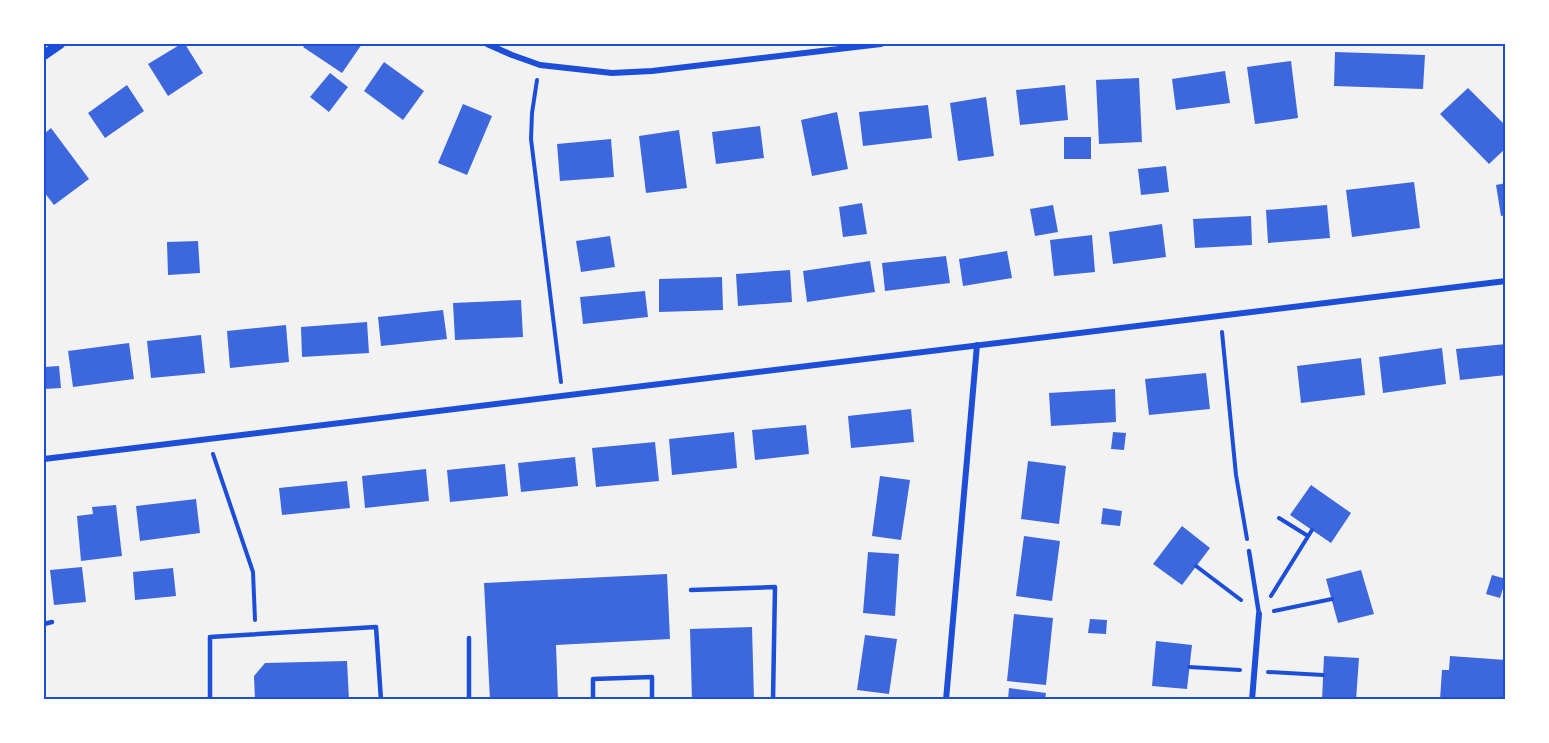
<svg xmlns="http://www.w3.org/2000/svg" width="1549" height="743" font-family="Quicksand,sans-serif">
<rect width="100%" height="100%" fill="#f2f2f2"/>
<!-- building -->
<path fill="#3d67dc" d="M181,44H185L203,73L168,96L148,64Z
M306,44H362L342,73L303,47Z
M1335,52L1425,55L1423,89L1334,86Z
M1291,61L1298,118L1255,124L1247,67Z
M384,62L424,91L403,120L364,91Z
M1225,71L1230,103L1176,110L1172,79Z
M330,73L348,87L329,112L310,97Z
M1139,78L1142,142L1099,144L1096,80Z
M127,85L144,111L105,138L88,113Z
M1065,85L1068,120L1020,125L1016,90Z
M1468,88L1506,126V148L1489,164L1440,114Z
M986,97L994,156L958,161L950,103Z
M463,104L492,116L467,175L438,163Z
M928,105L932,138L863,146L859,112Z
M837,112L848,169L812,176L801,120Z
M760,126L764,158L716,164L712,132Z
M51,128L89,179L54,205L44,192V134Z
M679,130L687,188L646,193L639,136Z
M1064,137H1091V159H1064Z
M611,139L614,177L560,181L557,144Z
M1166,166L1169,192L1141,195L1138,169Z
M1414,182L1420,228L1352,237L1346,190Z
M1506,183V215L1501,216L1496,185Z
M862,203L867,234L843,237L839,207Z
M1053,205L1058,232L1035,236L1030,209Z
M1327,205L1330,238L1268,243L1266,210Z
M1251,216L1252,245L1195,248L1193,219Z
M1162,224L1166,257L1113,264L1109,232Z
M1092,235L1095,272L1054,276L1050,240Z
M610,236L615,267L581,272L576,241Z
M198,241L200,273L168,275L167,242Z
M1007,251L1012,278L963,286L959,259Z
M946,256L950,283L885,291L882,263Z
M870,261L875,292L807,302L803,271Z
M790,270L792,302L738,306L736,274Z
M722,277L723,310L659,312V279Z
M645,291L648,317L583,324L580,297Z
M521,300L523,337L455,340L453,303Z
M443,310L447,339L381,346L378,317Z
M367,322L369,353L302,357L301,327Z
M286,325L289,362L230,368L227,331Z
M201,335L205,373L151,378L147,341Z
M129,343L134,379L73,387L68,351Z
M1506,344V375L1460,380L1456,349Z
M1442,348L1446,384L1383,393L1379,357Z
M1361,358L1365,395L1301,403L1297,366Z
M59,366L61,388L44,389V367Z
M1206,373L1210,409L1149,415L1145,379Z
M1115,389L1116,422L1051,426L1049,393Z
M911,409L914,442L851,448L848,416Z
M806,425L809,454L755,460L752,430Z
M734,432L737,468L672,475L669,439Z
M1113,432L1126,433L1124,450L1111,449Z
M655,442L659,481L596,487L592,448Z
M575,457L578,486L521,492L518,463Z
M1028,461L1066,466L1059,524L1021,519Z
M505,464L508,496L450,502L447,470Z
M426,469L429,501L365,508L362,476Z
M880,476L910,480L901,540L872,536Z
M347,481L350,508L282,515L279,488Z
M1311,485L1351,513L1331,543L1290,515Z
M196,499L200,533L140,541L136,506Z
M116,505L122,556L81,561L77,516L93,514L92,507Z
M1103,508L1122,511L1120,526L1101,524Z
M1182,526L1210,548L1182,585L1153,564Z
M1024,536L1060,541L1052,601L1016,596Z
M868,552L899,554L895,616L863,613Z
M82,567L86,602L54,605L50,570Z
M173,568L176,596L135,600L133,572Z
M1361,570L1374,614L1338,623L1326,579Z
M667,574L670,639L556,645L558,700H490L484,583Z
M1492,575L1506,579L1500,598L1486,594Z
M1014,614L1053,618L1046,685L1007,681Z
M1090,619L1107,620L1106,634L1088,633Z
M752,627L754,700H692L690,629Z
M865,635L897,639L889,694L857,690Z
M1156,641L1192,645L1187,689L1152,686Z
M1324,656L1359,658L1356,700H1322Z
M1450,656L1506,660V700H1440L1442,670H1449Z
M347,661L349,700H255L254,676L265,663Z
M1009,688L1046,693L1045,700H1008Z"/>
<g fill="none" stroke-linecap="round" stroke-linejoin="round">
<!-- path -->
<path stroke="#1d4ed8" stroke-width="4" d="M537,80L532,113L531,139L561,382
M1222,332L1236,475L1247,539
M213,454L253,572L255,620
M1279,518L1308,536
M1196,566L1241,600
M1271,596L1312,530
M1274,611L1332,599
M1189,667L1240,670
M1268,672L1323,675"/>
<!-- service -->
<path stroke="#1d4ed8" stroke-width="4.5" d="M1249,551L1259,614
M691,590L775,587L773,700
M44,624L52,622
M210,700V637L376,627L381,700
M469,700V638
M593,700V679L652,677V700"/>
<!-- minor -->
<path stroke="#1d4ed8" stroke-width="6" d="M487,44L512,55L540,65L612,73L652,71L881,44
M44,459L1506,281
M946,700L977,345
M1252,700L1259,614"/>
<!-- tertiary -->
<path stroke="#1d4ed8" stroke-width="10" d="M44,55L60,44"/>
</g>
<!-- border -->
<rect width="1549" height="743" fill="none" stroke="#ffffff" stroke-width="90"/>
<rect x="45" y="45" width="1459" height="653" fill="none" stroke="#1d4ed8" stroke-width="2"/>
</svg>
